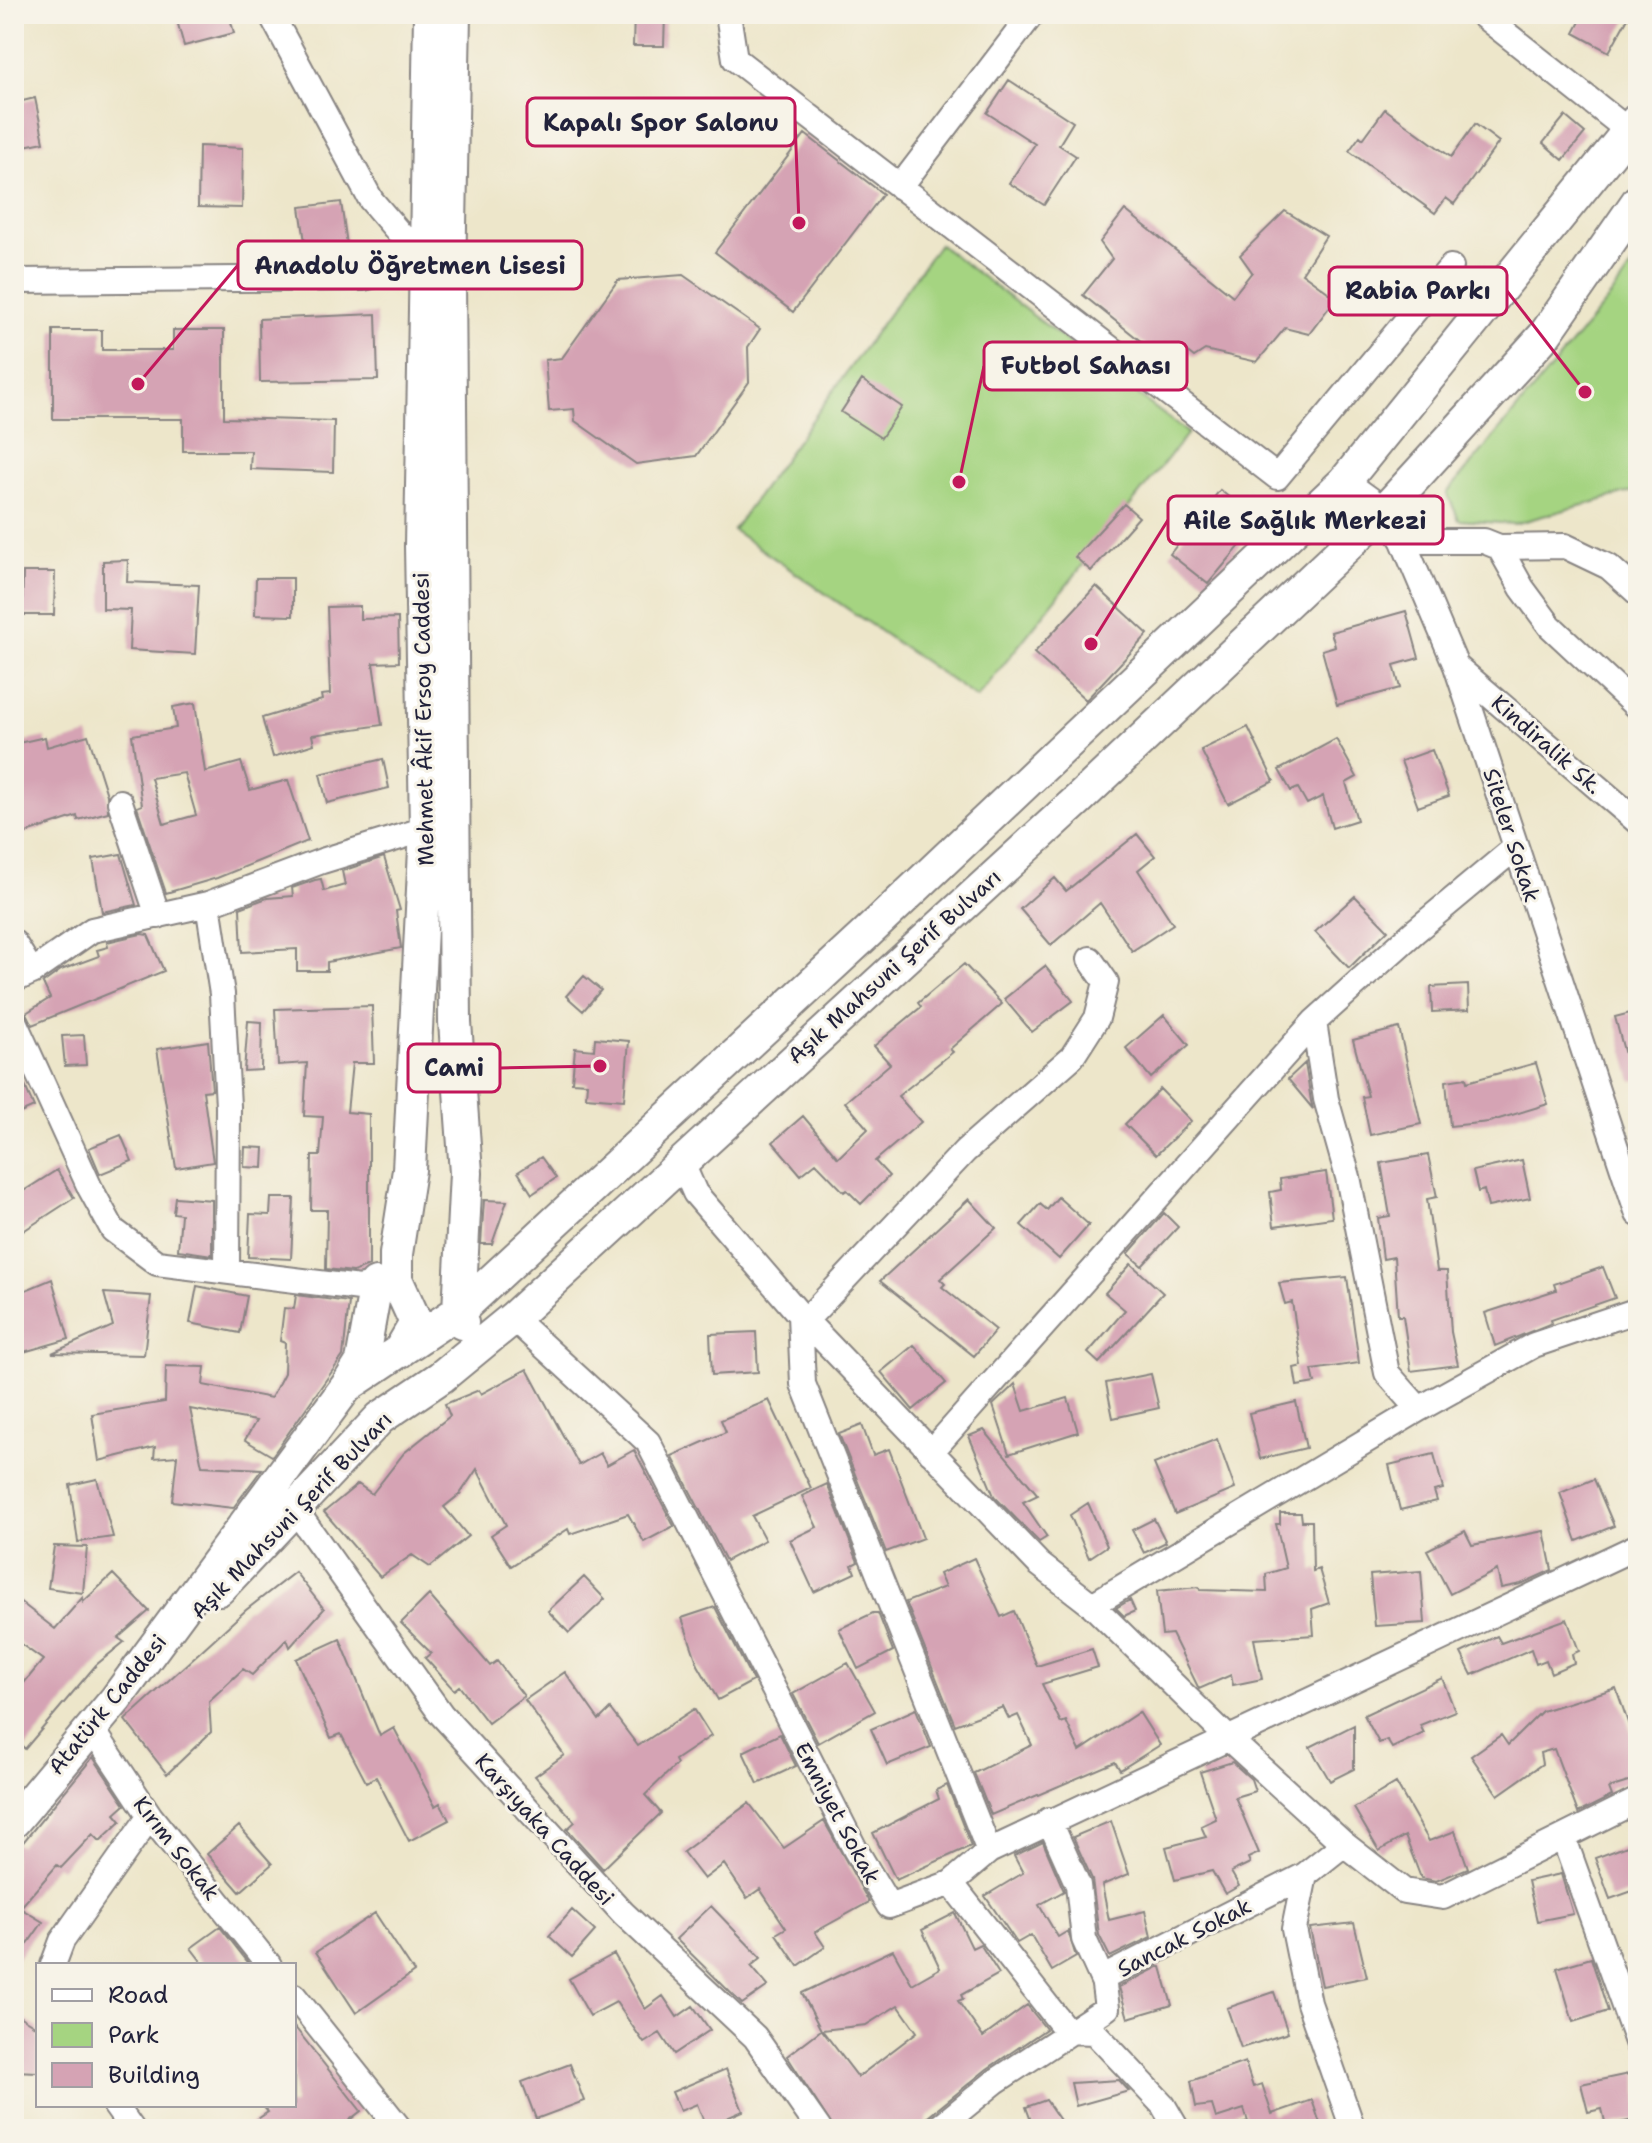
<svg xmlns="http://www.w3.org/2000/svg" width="1652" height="2143" font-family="'Shantell Sans',sans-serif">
<rect width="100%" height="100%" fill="#f7f3e8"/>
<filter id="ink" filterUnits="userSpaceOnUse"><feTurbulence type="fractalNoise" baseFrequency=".0125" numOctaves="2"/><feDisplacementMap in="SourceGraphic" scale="16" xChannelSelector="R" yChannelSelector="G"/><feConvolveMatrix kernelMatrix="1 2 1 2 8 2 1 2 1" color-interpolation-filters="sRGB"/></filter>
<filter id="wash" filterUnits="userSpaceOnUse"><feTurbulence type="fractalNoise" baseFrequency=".006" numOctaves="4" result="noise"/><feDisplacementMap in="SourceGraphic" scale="32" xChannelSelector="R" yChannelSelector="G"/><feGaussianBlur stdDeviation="1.8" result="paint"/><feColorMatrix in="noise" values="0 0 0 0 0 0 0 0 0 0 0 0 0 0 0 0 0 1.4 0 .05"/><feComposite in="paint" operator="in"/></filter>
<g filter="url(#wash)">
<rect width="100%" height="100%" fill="#ede6ca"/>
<!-- green -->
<path fill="#a5d481" stroke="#647b5e" stroke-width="2" d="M939,244L1188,433L977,698L733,530Z
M1638,257V490L1514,524L1459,520L1447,493L1612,295Z"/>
<g id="blocks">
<!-- building -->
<path fill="#d5a3b4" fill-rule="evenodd" d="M187,14H229L234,33L184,46L176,17Z
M634,14H665L664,46H633Z
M1584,14H1630L1609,52L1574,33Z
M1009,80L1073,122L1059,145L1076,156L1044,205L1009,183L1035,144L987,113Z
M35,98L44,142L14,148V103Z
M1385,109L1451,157L1475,124L1499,142L1454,204L1446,198L1435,213L1349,151L1360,136L1363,139Z
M1565,116L1585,133L1563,160L1543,143Z
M805,134L883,194L793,312L715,252Z
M199,146L243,148L242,208L198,207Z
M341,202L349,259L308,263L300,207Z
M1125,210L1233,296L1252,272L1240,255L1285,211L1326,236L1302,273L1336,298L1309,334L1285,328L1257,362L1205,350L1194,357L1180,346L1167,362L1083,295L1112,259L1100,242Z
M683,275L760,329L748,347L749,382L696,456L636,464L575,421L574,409L549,411L545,360L562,358L618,280Z
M376,314L378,380L260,382L259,319Z
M53,330H102V350H173V330H224V418L334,421L333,472L250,469L251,451H183V419H53Z
M862,380L902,407L881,438L841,412Z
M1220,490L1260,522L1208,584L1170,554Z
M1124,504L1139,517L1091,571L1075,557Z
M128,560L127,582L199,585L195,654L129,650L131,610L103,609V561Z
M23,572H55L54,615H22Z
M256,578H293V616L255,615Z
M1096,586L1148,634L1086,700L1034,653Z
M360,606V619L398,618L399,662L373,663L382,725L312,735L314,744L273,757L262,718L322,700L321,695L330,694L327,607Z
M1406,611L1419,658L1394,665L1400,688L1337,705L1322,650L1335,646L1331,632Z
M195,703L205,772L241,762L250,790L288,780L308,841L217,878L166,893L137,807L142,805L132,735L176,728L173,707ZM184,773L196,815L164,824L151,778Z
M1248,727L1274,781L1228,804L1201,750Z
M88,735L107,795L108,812L78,820L77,816L14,837V744L45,737L47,747Z
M1336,739L1357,777L1346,783L1357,820L1332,828L1323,796L1307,804L1298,788L1291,791L1279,770Z
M1432,750L1449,796L1418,807L1401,761Z
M383,759L389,788L327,803L320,774Z
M1137,834L1155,856L1138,870L1173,924L1132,951L1100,903L1051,945L1020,909L1055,878L1066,891Z
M121,854L136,905L102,912L93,859Z
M384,857L400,910L396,911L401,948L327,962V971H297V949L242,952L240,908L267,898L293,896L292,888L315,880L321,879L324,891L345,885L342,871Z
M1355,896L1388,930L1349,968L1315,932Z
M141,934L148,935L164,971L32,1025L26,1013L50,998L43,983L61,970L99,956L97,950L108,947L107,942Z
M964,964L1002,1004L950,1049L953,1052L898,1096L921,1122L875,1161L889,1176L861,1204L847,1190L844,1192L816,1163L801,1175L773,1142L803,1116L838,1158L868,1129L845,1102L890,1064L874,1046L921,1007L918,1003Z
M1045,966L1073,1001L1032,1032L1004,999Z
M584,976L601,990L583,1011L566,996Z
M1468,985L1469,1010L1432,1012L1431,987Z
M372,1006L374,1063H352L347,1112L369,1114V1266L353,1272L326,1269L327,1210H311L312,1156H320L323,1117L304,1116L307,1063L278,1065L275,1009Z
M1638,1011V1080L1632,1081L1615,1017Z
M1164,1015L1189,1045L1151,1078L1126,1048Z
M248,1021L262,1022L261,1070L244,1071Z
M1399,1028L1421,1124L1370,1135L1362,1097L1368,1096L1353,1040Z
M84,1035L86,1065L65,1066L62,1036Z
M595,1038L629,1041L624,1100L586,1097L587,1083L572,1082L575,1048L594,1050Z
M208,1041L212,1090L203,1091L213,1162L176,1168L157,1049Z
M14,1060L34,1107L14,1116Z
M1305,1063L1311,1101L1313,1109L1288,1079Z
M1536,1063L1548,1104L1489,1122L1450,1126L1446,1081L1466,1078L1467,1082Z
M1160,1089L1191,1121L1156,1155L1125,1124Z
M121,1135L132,1161L100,1174L89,1148Z
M245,1147L264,1148L263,1168L244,1167Z
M1428,1155L1437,1197L1427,1199L1437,1271H1447L1451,1332L1458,1365L1411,1371L1403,1316H1398L1394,1257L1383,1259L1378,1218L1390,1216L1381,1163Z
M541,1157L556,1178L532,1194L518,1172Z
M1522,1160L1530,1198L1488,1207L1484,1190L1478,1192L1473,1171Z
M57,1170L74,1198L14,1237V1197Z
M1326,1172L1332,1218L1274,1226L1270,1192L1281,1190L1280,1179Z
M175,1197L212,1200V1255L178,1250L181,1214L173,1213Z
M1058,1197L1089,1225L1059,1259L1021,1225L1040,1204L1047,1210Z
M271,1198H294L291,1259L248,1257L250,1214L270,1215Z
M969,1199L996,1228L940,1279L945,1284L942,1287L996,1330L974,1356L880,1281Z
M484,1200L507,1201L492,1244H481Z
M1164,1213L1178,1227L1142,1266L1128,1254Z
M1131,1264L1163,1293L1099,1363L1088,1353L1125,1310L1105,1293Z
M1603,1267L1615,1298L1551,1320L1552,1323L1495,1346L1485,1313L1556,1290L1554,1284Z
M1347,1277L1359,1363L1312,1370L1315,1383L1297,1386L1294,1368L1302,1366L1292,1302L1285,1304L1279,1283Z
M52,1279L69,1339L20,1353L14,1334V1295Z
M197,1286L247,1296L240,1333L190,1323Z
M104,1293L151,1296L144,1355L52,1353L113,1326Z
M296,1295L349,1302L343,1356L272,1456L245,1440L256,1421L190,1409L202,1466L262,1469L233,1508L172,1501L177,1456L154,1458L155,1447L99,1461L92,1414L165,1402L166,1366L205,1367L203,1385L271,1398L284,1373L285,1343L280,1341L284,1308L294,1309Z
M756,1332L758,1372L712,1375L710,1334Z
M914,1345L946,1383L913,1410L881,1372Z
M527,1369L579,1465L600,1453L607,1465L634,1450L674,1526L644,1542L628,1514L570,1534L568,1529L511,1566L491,1535L506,1525L477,1469L460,1494L444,1507L468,1536L430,1567L412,1555L380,1577L324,1512L358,1484L372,1494L404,1453L450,1416L445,1404L479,1390L481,1394Z
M1151,1374L1159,1408L1113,1418L1106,1383Z
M1015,1384L1024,1411L1068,1398L1078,1432L1009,1454L993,1405Z
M769,1400L811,1488L752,1516L765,1540L726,1561L672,1456L726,1432L721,1420Z
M1296,1402L1306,1448L1260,1459L1249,1413Z
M862,1425L873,1455L889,1449L923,1538L886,1552L839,1434Z
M984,1430L1038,1495L1023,1502L1047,1537L1039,1542L994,1496L969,1436Z
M1217,1439L1235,1489L1175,1514L1154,1464Z
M1434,1454L1443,1489L1434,1491L1437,1501L1400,1510L1389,1465Z
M97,1479L113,1537L78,1542L70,1485Z
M1594,1479L1614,1526L1577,1541L1560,1493Z
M827,1484L858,1562L852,1565L855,1573L814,1592L790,1540L817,1527L802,1496Z
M1088,1503L1107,1546L1089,1558L1070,1515Z
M1280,1513H1301L1302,1521H1312L1313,1571L1319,1569L1329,1603L1312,1609L1314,1635L1254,1639L1262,1679L1233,1685L1231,1675L1199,1689L1172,1634L1162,1635L1157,1591L1199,1587L1200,1590L1267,1592L1266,1574L1286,1568L1276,1524H1280Z
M1154,1519L1166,1542L1144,1553L1132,1530Z
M1465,1531L1472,1545L1544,1531L1552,1570L1521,1584L1501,1588L1497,1570L1450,1594L1427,1550Z
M54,1546L87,1547L83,1593L48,1588Z
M974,1558L1001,1617L1014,1611L1037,1666L1092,1649L1098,1667L1042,1684L1061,1723L1066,1721L1080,1751L1139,1712L1160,1745L1120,1770L1115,1762L991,1815L974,1773L1032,1745L1018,1715L1009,1719L1003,1707L955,1725L906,1602L945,1587L939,1574Z
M1421,1571L1425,1623L1375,1626L1370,1575Z
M295,1572L324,1609L290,1647L287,1639L252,1675L243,1669L209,1701L211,1732L167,1774L125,1720L246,1610Z
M113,1574L149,1611L118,1638L124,1642L96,1665L25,1749L14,1738V1695L43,1660L14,1639V1597L55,1629L83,1597V1602Z
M584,1577L605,1599L569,1633L548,1611Z
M429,1595L490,1666L497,1661L524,1696L488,1723L459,1686L454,1690L425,1658L431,1653L401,1623Z
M1130,1600L1135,1611L1124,1616L1116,1608Z
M715,1607L753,1681L718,1700L698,1665L682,1618Z
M873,1613H878L893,1651L858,1669L839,1629Z
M1567,1619L1579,1651L1572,1654L1574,1663L1551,1673L1546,1660L1536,1664L1531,1649L1472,1675L1461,1653L1497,1636L1501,1643Z
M340,1639L380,1736L394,1728L435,1806L440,1803L449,1820L409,1841L376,1777L366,1782L341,1734L331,1738L296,1659Z
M848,1663L875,1711L818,1743L793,1694Z
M565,1672L599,1720L610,1709L638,1746L694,1709L711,1736L675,1760L677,1764L645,1795L661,1813L603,1869L567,1829L575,1822L535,1776L564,1755L525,1700Z
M1442,1678L1455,1711L1420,1725L1424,1733L1392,1748L1387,1740L1379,1743L1364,1715Z
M1616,1688L1632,1734L1638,1731V1779L1609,1788L1612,1796L1578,1813L1554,1749L1540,1753L1542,1764L1498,1795L1471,1756L1501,1735L1508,1745L1542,1711Z
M916,1709L931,1747L887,1765L871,1729Z
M1354,1725V1769L1330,1781L1310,1747Z
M780,1734L796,1766L758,1784L743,1752Z
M93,1757L125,1805L115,1814L121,1821L100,1841L93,1834L61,1868L57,1865L20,1908L43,1922L14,1963V1843L20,1846Z
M1232,1762L1251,1779L1255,1791L1235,1797L1259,1853L1248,1858L1250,1863L1231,1872L1239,1886L1225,1894L1212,1871L1175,1880L1166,1847L1206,1837L1201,1826L1216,1819L1200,1772Z
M1396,1783L1429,1841L1455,1831L1468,1868L1436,1881L1421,1878L1405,1836L1379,1851L1354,1808Z
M947,1785L971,1846L896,1880L873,1833L939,1799L936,1790Z
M749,1803L784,1848L824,1821L869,1902L815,1932L825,1947L798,1966L776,1934L786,1928L760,1889L747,1898L724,1864L704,1879L683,1852Z
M1111,1821L1129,1874L1102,1885L1109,1920L1145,1911L1151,1937L1110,1957L1099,1935L1092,1879L1073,1837Z
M239,1826L272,1864L240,1892L207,1854Z
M1043,1842L1064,1891L1039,1905L1058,1937L1068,1931L1076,1957L1052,1971L1031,1935L1017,1943L985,1896L1023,1873L1014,1856Z
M1638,1842V1889L1610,1899L1595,1858Z
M1561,1874L1573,1914L1537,1921L1528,1881Z
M711,1906L761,1958L751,1966L768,1986L742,2004L676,1939Z
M572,1910L595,1931L572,1957L549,1936Z
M375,1913L414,1972L356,2013L316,1952Z
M955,1913L972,1948L980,1944L999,1974L961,1995L963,1999L958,2001L983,2037L1027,2005L1046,2029L987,2069L928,2117L922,2129H834L787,2056L821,2030L802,1993L893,1950L912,1984L940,1968L922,1930ZM898,2005L917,2032L858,2077L822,2030L866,2025Z
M1354,1923L1367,1977L1322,1986L1310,1928Z
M220,1927L250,1965H204L191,1948Z
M614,1954L645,2009L663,1996L677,2017L693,2006L710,2030L674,2054L660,2033L644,2043L616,2002L590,2016L569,1979Z
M1591,1958L1608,2011L1573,2022L1557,1968Z
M1158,1967H1161L1172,2005L1128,2018L1119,1987Z
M1274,1992L1288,2033L1241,2048L1227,2008Z
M14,2013L38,2028V2072L14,2071Z
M294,2026L361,2111L338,2129H243L268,2112L262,2105H294Z
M1245,2062L1253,2087L1262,2084L1272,2114L1312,2100L1322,2129H1237L1236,2126L1248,2122L1244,2109L1216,2118L1212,2105L1196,2107L1191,2081Z
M570,2064L584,2101L536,2119L522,2082Z
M726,2069L743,2111L706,2127L697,2104L680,2111L672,2092Z
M1638,2072V2119L1606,2126L1602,2109L1588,2112L1581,2084Z
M1119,2080L1129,2091L1076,2106L1071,2083Z
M1046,2100L1066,2129H1034L1026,2107Z"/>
</g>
</g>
<g filter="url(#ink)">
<use href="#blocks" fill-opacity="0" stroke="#888482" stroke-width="2"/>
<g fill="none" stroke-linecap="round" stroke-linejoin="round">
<defs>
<path id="minor" d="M728,14L735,59L1277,477L1451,267
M1481,14L1629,131
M900,187L1032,14
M14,281L364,278L425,263L371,200L271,14
M1345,481L1385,510L1403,541L1456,666L1638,1214
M1403,541H1484L1499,547L1565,546L1609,567L1638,593
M1499,547L1522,588L1550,626L1638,708
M1458,668L1638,822
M120,802L158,916
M208,904L222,994L228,1106L227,1270
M14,943L32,972L14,980
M32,972L92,930L208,904L322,861L426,829L439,821
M14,1021L90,1188L113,1230L157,1263L360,1288L389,1280
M1314,1022L1326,1099L1348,1177L1387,1373L1419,1409
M681,1161L695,1193L800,1315L1039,1564L1092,1605L1228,1738L1344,1844L1404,1891L1443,1897L1638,1800
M513,1318L648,1442L855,1849L889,1906L951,1883L989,1851L803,1384L800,1315
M805,1321L965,1151L1072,1057L1097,1018L1106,982L1090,959
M931,1452L1314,1022L1414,932L1516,847
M294,1508L441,1714L623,1913L755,2037L819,2129
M1092,1605L1419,1409L1534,1345L1638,1310
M91,1727L150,1816L269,1965
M1049,1820L1078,1885L1084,1939L1103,1981
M1564,1839L1638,2045
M989,1851L1638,1546
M1305,1875L1294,1929L1309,2003L1353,2129
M951,1883L1067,2031L1094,2032L1163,2105L1177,2129
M53,1965L62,1941L150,1816
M294,1996L400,2129
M115,2105L132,2129
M937,2129L996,2081L1107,2008L1103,1978L1305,1875L1344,1844"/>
<path id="major" d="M454,14L449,279L455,1022L466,1173L459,1311L462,1323
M399,1352L416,1323L396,1279V1254L409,1170L426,829L421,546L430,14
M347,1386L362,1362L376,1284
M219,1589L380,1418L441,1377L513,1318L1080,798L1385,510L1544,336L1638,201
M14,1821L116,1699L347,1386L459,1311L865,935L1345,481L1638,119"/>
</defs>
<!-- minor casing -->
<use href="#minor" stroke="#888482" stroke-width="28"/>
<!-- major casing -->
<use href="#major" stroke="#888482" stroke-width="36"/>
<!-- minor -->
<use href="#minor" stroke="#fff" stroke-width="24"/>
<!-- major -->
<use href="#major" stroke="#fff" stroke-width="32"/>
</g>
</g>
<g text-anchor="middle" stroke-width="6" stroke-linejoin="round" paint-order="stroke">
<!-- street labels -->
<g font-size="22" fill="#22223b" stroke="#f7f3e8">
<text transform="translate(423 719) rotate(-91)" y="8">Mehmet Âkif Ersoy Caddesi</text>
<text transform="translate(1547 744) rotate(41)" y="8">Kindiralik Sk.</text>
<text transform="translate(1512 835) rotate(72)" y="8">Siteler Sokak</text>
<text transform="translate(894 966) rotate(-42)" y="8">Aşık Mahsuni Şerif Bulvarı</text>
<text transform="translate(291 1515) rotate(-46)" y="8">Aşık Mahsuni Şerif Bulvarı</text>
<text transform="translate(107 1704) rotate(-51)" y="8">Atatürk Caddesi</text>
<text transform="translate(838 1813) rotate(62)" y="8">Emniyet Sokak</text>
<text transform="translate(545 1829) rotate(48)" y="8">Karşıyaka Caddesi</text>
<text transform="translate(177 1848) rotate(52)" y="8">Kırım Sokak</text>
<text transform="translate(1184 1937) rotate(-27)" y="8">Sancak Sokak</text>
</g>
</g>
<!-- callouts -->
<path fill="none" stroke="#c2185b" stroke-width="3" d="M799 223L795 122M138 384L238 265M1585 392L1507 291M959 482L984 366M1091 644L1168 520M600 1066L500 1068"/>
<g fill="#c2185b" stroke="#f7f3e8" stroke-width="3">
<circle cx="799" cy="223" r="8"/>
<circle cx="138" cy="384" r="8"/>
<circle cx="1585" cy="392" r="8"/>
<circle cx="959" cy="482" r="8"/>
<circle cx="1091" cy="644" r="8"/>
<circle cx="600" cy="1066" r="8"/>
</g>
<g fill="#f7f3e8" stroke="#c2185b" stroke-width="3">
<rect x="527" y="98" width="268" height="48" rx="8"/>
<rect x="238" y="241" width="344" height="48" rx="8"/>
<rect x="1329" y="267" width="178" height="48" rx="8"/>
<rect x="984" y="342" width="203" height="48" rx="8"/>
<rect x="1168" y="496" width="275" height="48" rx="8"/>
<rect x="408" y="1044" width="92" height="48" rx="8"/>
</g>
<g font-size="24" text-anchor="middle" font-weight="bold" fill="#22223b">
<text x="661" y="131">Kapalı Spor Salonu</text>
<text x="410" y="274">Anadolu Öğretmen Lisesi</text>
<text x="1418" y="299">Rabia Parkı</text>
<text x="1086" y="374">Futbol Sahası</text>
<text x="1305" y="529">Aile Sağlık Merkezi</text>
<text x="454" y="1076">Cami</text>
</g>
<!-- margin -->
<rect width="1652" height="2143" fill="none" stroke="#f7f3e8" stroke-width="48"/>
<!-- legend -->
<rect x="36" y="1963" width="260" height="144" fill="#f7f3e8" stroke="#a29fa3" stroke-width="2"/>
<rect x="52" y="1989" width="40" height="12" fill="#ffffff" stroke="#a29fa3" stroke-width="2"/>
<text x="108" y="2003" font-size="24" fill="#22223b">Road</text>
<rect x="52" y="2023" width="40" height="24" fill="#a5d481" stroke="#a29fa3" stroke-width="2"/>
<text x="108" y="2043" font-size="24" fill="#22223b">Park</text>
<rect x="52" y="2063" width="40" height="24" fill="#d5a3b4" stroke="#a29fa3" stroke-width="2"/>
<text x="108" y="2083" font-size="24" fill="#22223b">Building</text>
</svg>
